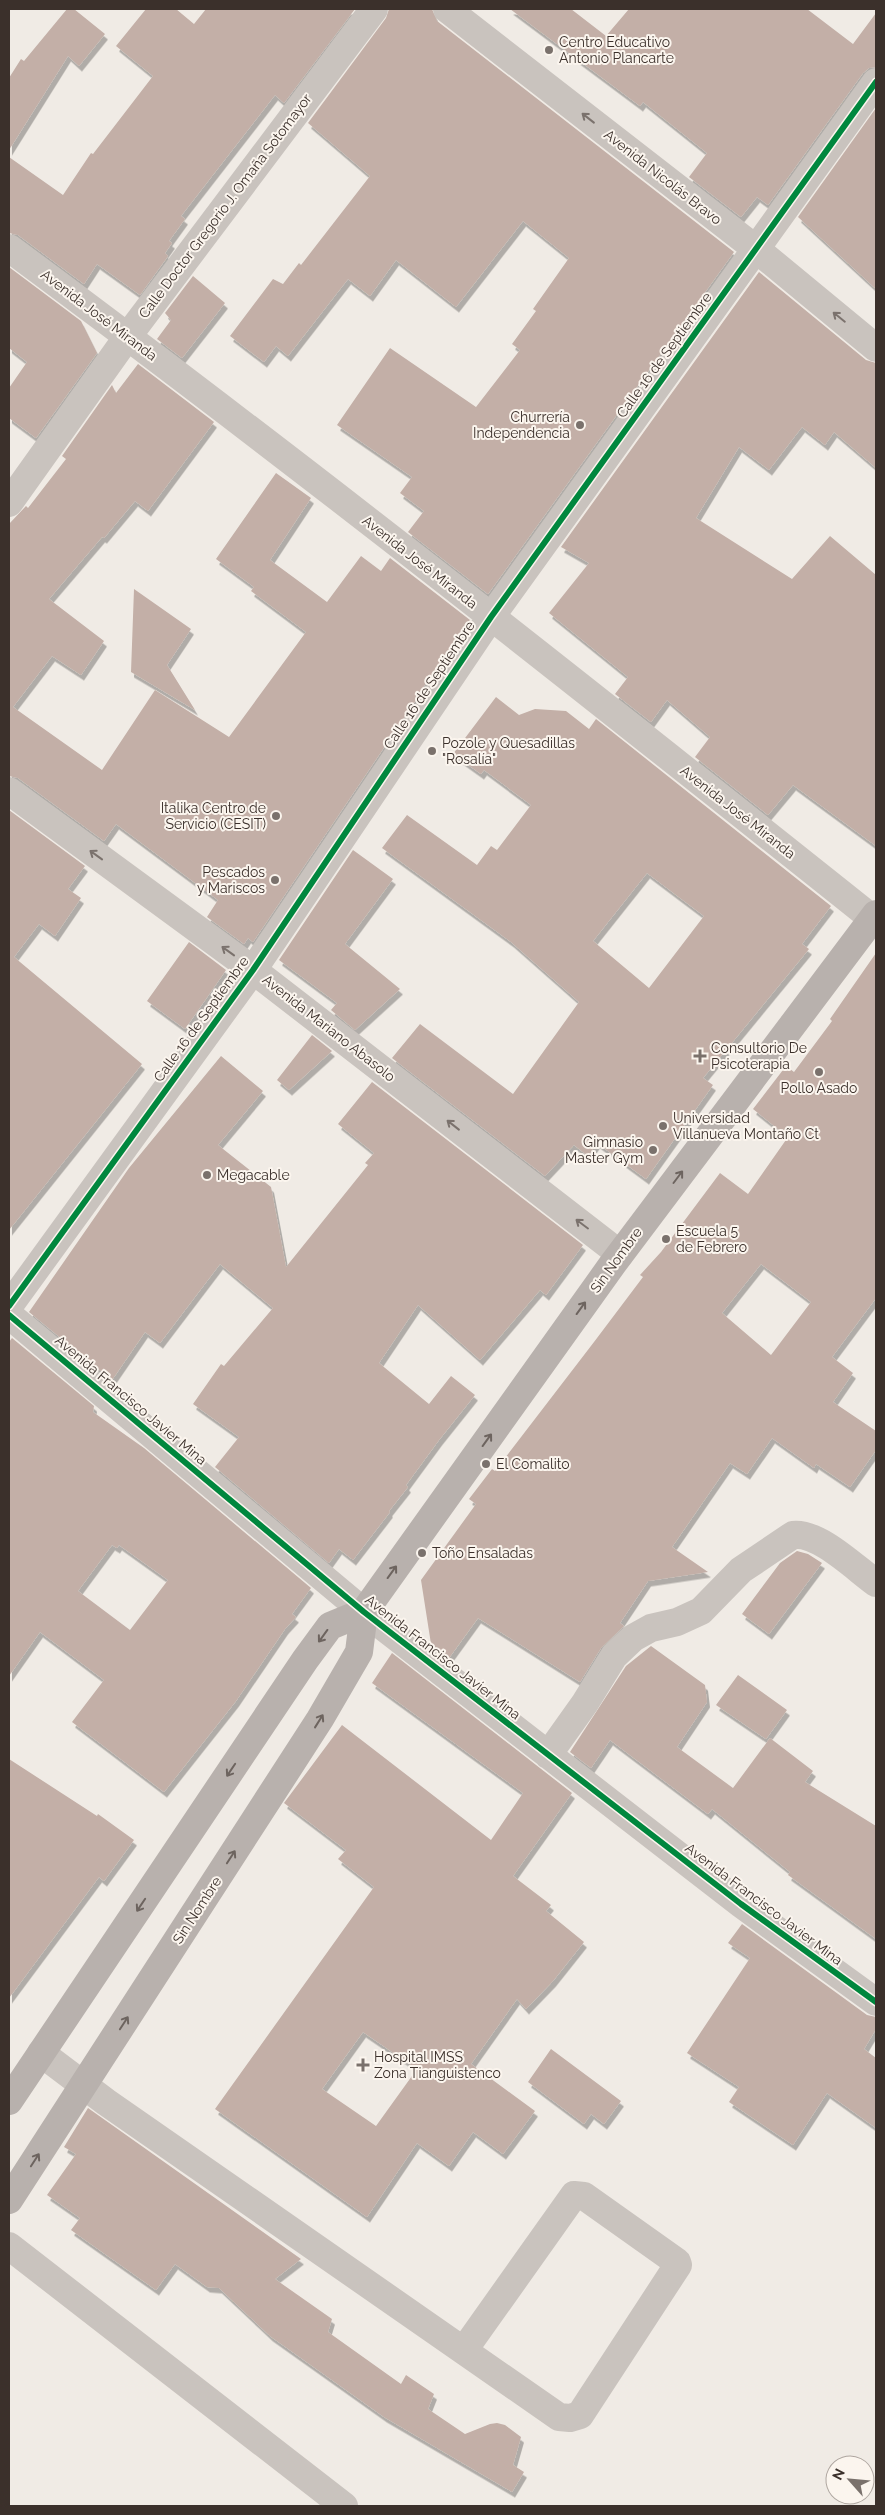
<svg xmlns="http://www.w3.org/2000/svg" width="885" height="2515" font-family="Raleway,sans-serif">
<defs>
<filter id="shadow"><feDropShadow dx="3" dy="5.5" stdDeviation="0" flood-color="#0004"/></filter>
</defs>
<rect width="100%" height="100%" fill="#f0ebe5"/>
<!-- building -->
<path fill="#c3afa7" fill-rule="evenodd" filter="url(#shadow)" d="M67,9H74L105,34L79,66L68,56L9,150V78L21,59L24,61Z
M146,9H176L194,24L206,9H355L284,103L275,95L181,216L185,219L169,241L172,243L165,253L168,256L140,295L97,264L84,284L18,235L9,233V157L63,195L91,153L93,154L153,76L116,46Z
M389,9H432L437,21L734,252L488,594L408,532L424,511L400,493L412,477L337,425L390,348L476,407L520,350L512,344L536,311L533,309L569,258L523,221L456,307L396,260L370,296L348,279L288,356L276,346L264,362L230,336L273,279L283,284L299,263L301,265L370,176L308,123L386,18Z
M510,9H571L606,36L629,9H807L853,44L876,13V67L869,68L863,73L768,205L757,197L741,217L689,177L707,153L643,102L640,106Z
M876,108V289L798,217Z
M9,267L81,321L97,353L36,438L9,418V388L27,362L9,348Z
M759,272L866,360L876,363V468L834,432L825,445L802,427L769,470L739,447L696,518L792,579L830,536L876,575V846L793,785L768,815L695,757L710,737L667,700L651,722L615,694L628,677L549,613L589,563L561,547Z
M193,276L225,303L182,358L157,339L171,320L165,313Z
M138,364L214,422L148,511L135,501L104,538L102,537L49,599L104,641L81,675L52,656L13,707L102,770L155,690L229,737L306,632L251,591L254,587L216,559L276,473L311,498L270,560L327,602L361,556L381,571L390,558L470,620L415,699L416,700L253,942L248,938L244,944L207,917L218,900L116,824L104,841L18,778L9,776V524L26,506L28,508L66,459L62,456L112,385L116,393Z
M134,589L191,629L167,665L195,710L131,672Z
M496,697L519,715L535,709L566,711L589,729L596,719L831,906L802,944L809,949L703,1078L713,1085L646,1179L597,1143L588,1156L574,1145L545,1176L392,1058L420,1024L513,1094L579,1002L511,942L382,848L407,815L477,865L491,846L497,850L531,805L484,770L481,774L453,754ZM647,873L704,916L649,988L593,941Z
M9,810L85,866L68,889L81,898L55,936L39,924L14,957L142,1064L9,1230Z
M353,850L393,879L345,944L400,989L355,1030L331,1010L337,1003L279,960Z
M189,942L226,970L185,1029L147,1001Z
M876,953V1298L832,1357L853,1373L833,1402L876,1431V1450L850,1487L816,1464L814,1468L772,1438L747,1474L730,1463L672,1547L708,1572L648,1581L620,1623L624,1626L601,1648L580,1682L478,1618L449,1658L431,1644L421,1580L476,1504L469,1499L492,1469L495,1471L594,1342L643,1277L640,1275L661,1252L720,1173L748,1194L788,1137L753,1109L786,1066L794,1072L832,1021L830,1019ZM761,1264L811,1302L771,1355L722,1313Z
M312,1035L332,1051L289,1090L277,1080Z
M221,1056L263,1091L218,1145L271,1187L286,1267L368,1165L365,1163L374,1153L338,1124L372,1082L583,1245L546,1295L540,1290L480,1360L418,1305L379,1363L429,1404L451,1376L475,1395L439,1440L406,1485L408,1487L389,1511L390,1512L353,1560L339,1549L329,1563L215,1467L239,1437L193,1404L221,1364L224,1366L273,1308L220,1264L160,1343L145,1332L112,1380L29,1312L129,1168Z
M12,1338L94,1406L93,1412L144,1448L311,1588L292,1614L296,1617L285,1629L236,1701L164,1792L72,1722L104,1680L40,1632L9,1676V1342ZM112,1545L117,1548L119,1545L168,1580L130,1630L78,1591Z
M797,1551L808,1554L822,1563L769,1634L742,1614L780,1563Z
M651,1646L705,1685L707,1702L677,1747L733,1788L770,1738L813,1771L805,1782L876,1826V1939L788,1875L790,1872L712,1809L708,1814L610,1740L591,1768L570,1752L626,1666Z
M392,1653L572,1793L513,1876L551,1905L546,1911L584,1942L553,1981L526,2009L517,1999L471,2064L535,2111L503,2154L473,2132L449,2166L417,2143L367,2217L215,2109L374,1887L338,1859L346,1850L284,1803L342,1725L491,1840L523,1793L372,1683ZM363,2032L417,2069L376,2126L322,2089Z
M738,1675L787,1710L766,1739L716,1705Z
M9,1759L97,1816L98,1814L134,1840L104,1881L99,1877L9,1998Z
M742,1924L867,2015L876,2017V2029L864,2049L876,2058V2128L827,2093L793,2145L729,2102L739,2087L687,2053L750,1958L728,1943Z
M551,2049L621,2101L604,2124L591,2114L584,2124L528,2082Z
M88,2108L301,2259L275,2279L332,2319L328,2332L401,2384L406,2375L434,2394L428,2409L465,2434L490,2424L497,2423L505,2425L521,2437L513,2465L524,2472L512,2492L384,2417L270,2336L219,2288L207,2287L175,2264L156,2290L71,2230L80,2218L47,2195L76,2154L64,2147Z"/>
<g fill="none" stroke-linecap="round" stroke-linejoin="round">
<!-- minor -->
<path stroke="#c9c3be" stroke-width="28" d="M447,9L756,249L876,348
M9,248C302,465 588,692 873,919
M9,503L128,336L374,9
M9,791L253,970L620,1254
M9,1306L253,970L491,617L876,82
M9,1315L364,1612L741,1904L876,2002
M548,1755L585,1703L614,1656L633,1638L651,1628L677,1622L701,1611L741,1570L793,1535C819,1532 855,1568 876,1583
M41,2053L106,2102L559,2417L570,2418L580,2415L678,2265L677,2262L584,2196L574,2195L464,2350
M9,2246L344,2506"/>
<!-- major -->
<path stroke="#b8b1ad" stroke-width="28" d="M9,2101L305,1660L330,1626L364,1612
M9,2200L320,1719L359,1652L364,1612L612,1265L876,914"/>
<defs>
<path id="cycleway" d="M9,1306L253,970L491,617L876,82
M9,1315L364,1612L741,1904L876,2002"/>
</defs>
<!-- cycleway casing -->
<use href="#cycleway" stroke="#fbf5ee" stroke-width="9"/>
<!-- cycleway -->
<use href="#cycleway" stroke="#00873e" stroke-width="6"/>
</g>
<!-- one-way arrows -->
<defs><path id="oneway-shaft" d="M-6 0H5M1.5-3L5.5 0L1.5 3" fill="none" stroke-width="1.6" stroke-linecap="round" stroke-linejoin="round" transform="scale(1.25)"/></defs>
<g stroke="#7b726d">
<use href="#oneway-shaft" transform="translate(588 118) rotate(-142)"/>
<use href="#oneway-shaft" transform="translate(839 317) rotate(-141)"/>
<use href="#oneway-shaft" transform="translate(96 855) rotate(-144)"/>
<use href="#oneway-shaft" transform="translate(228 951) rotate(-144)"/>
<use href="#oneway-shaft" transform="translate(453 1125) rotate(-142)"/>
<use href="#oneway-shaft" transform="translate(582 1224) rotate(-143)"/>
</g>
<g stroke="#6d645f">
<use href="#oneway-shaft" transform="translate(678 1177) rotate(-53)"/>
<use href="#oneway-shaft" transform="translate(581 1308) rotate(-54)"/>
<use href="#oneway-shaft" transform="translate(487 1440) rotate(-54)"/>
<use href="#oneway-shaft" transform="translate(392 1572) rotate(-54)"/>
<use href="#oneway-shaft" transform="translate(323 1636) rotate(126)"/>
<use href="#oneway-shaft" transform="translate(319 1721) rotate(-58)"/>
<use href="#oneway-shaft" transform="translate(231 1770) rotate(124)"/>
<use href="#oneway-shaft" transform="translate(231 1857) rotate(-57)"/>
<use href="#oneway-shaft" transform="translate(141 1905) rotate(124)"/>
<use href="#oneway-shaft" transform="translate(124 2023) rotate(-57)"/>
<use href="#oneway-shaft" transform="translate(35 2160) rotate(-57)"/>
</g>
<!-- markers -->
<g fill="#7a716c" stroke="#fbf5ee" stroke-width="2">
<circle cx="549" cy="50" r="5"/>
<circle cx="580" cy="425" r="5"/>
<circle cx="432" cy="751" r="5"/>
<circle cx="276" cy="816" r="5"/>
<circle cx="275" cy="880" r="5"/>
<path d="M697.5 1048.5h5v5h5v5h-5v5h-5v-5h-5v-5h5z"/>
<circle cx="819" cy="1072" r="5"/>
<circle cx="663" cy="1126" r="5"/>
<circle cx="653" cy="1150" r="5"/>
<circle cx="207" cy="1175" r="5"/>
<circle cx="666" cy="1239" r="5"/>
<circle cx="486" cy="1464" r="5"/>
<circle cx="422" cy="1553" r="5"/>
<path d="M360.5 2057.5h5v5h5v5h-5v5h-5v-5h-5v-5h5z"/>
</g>
<g text-anchor="middle" stroke-width="4" stroke-linejoin="round" paint-order="stroke">
<!-- poi labels -->
<g font-size="14" fill="#3b302b" stroke="#fbf5ee" text-anchor="start">
<text x="559" y="47">Centro Educativo<tspan x="559" dy="16">Antonio Plancarte</tspan></text>
<text x="570" y="422" text-anchor="end">Churrería<tspan x="570" dy="16">Independencia</tspan></text>
<text x="442" y="748">Pozole y Quesadillas<tspan x="442" dy="16">"Rosalía"</tspan></text>
<text x="266" y="813" text-anchor="end">Italika Centro de<tspan x="266" dy="16">Servicio (CESIT)</tspan></text>
<text x="265" y="877" text-anchor="end">Pescados<tspan x="265" dy="16">y Mariscos</tspan></text>
<text x="711" y="1053">Consultorio De<tspan x="711" dy="16">Psicoterapia</tspan></text>
<text x="819" y="1093" text-anchor="middle">Pollo Asado</text>
<text x="673" y="1123">Universidad<tspan x="673" dy="16">Villanueva Montaño Ct</tspan></text>
<text x="643" y="1147" text-anchor="end">Gimnasio<tspan x="643" dy="16">Master Gym</tspan></text>
<text x="217" y="1180">Megacable</text>
<text x="676" y="1236">Escuela 5<tspan x="676" dy="16">de Febrero</tspan></text>
<text x="496" y="1469">El Comalito</text>
<text x="432" y="1558">Toño Ensaladas</text>
<text x="374" y="2062">Hospital IMSS<tspan x="374" dy="16">Zona Tianguistenco</tspan></text>
</g>
<!-- street labels -->
<g font-size="14" fill="#3b302b" stroke="#fbf5ee">
<text transform="translate(663 177) rotate(38)" y="5">Avenida Nicolás Bravo</text>
<text transform="translate(225 206) rotate(-53)" y="5">Calle Doctor Gregorio J. Omaña Sotomayor</text>
<text transform="translate(99 315) rotate(37)" y="5">Avenida José Miranda</text>
<text transform="translate(664 355) rotate(-54)" y="5">Calle 16 de Septiembre</text>
<text transform="translate(420 562) rotate(38)" y="5">Avenida José Miranda</text>
<text transform="translate(429 685) rotate(-56)" y="5">Calle 16 de Septiembre</text>
<text transform="translate(738 812) rotate(38)" y="5">Avenida José Miranda</text>
<text transform="translate(201 1019) rotate(-54)" y="5">Calle 16 de Septiembre</text>
<text transform="translate(329 1028) rotate(38)" y="5">Avenida Mariano Abasolo</text>
<text transform="translate(616 1260) rotate(-54)" y="5">Sin Nombre</text>
<text transform="translate(131 1400) rotate(40)" y="5">Avenida Francisco Javier Mina</text>
<text transform="translate(443 1657) rotate(38)" y="5">Avenida Francisco Javier Mina</text>
<text transform="translate(764 1904) rotate(37)" y="5">Avenida Francisco Javier Mina</text>
<text transform="translate(197 1910) rotate(-57)" y="5">Sin Nombre</text>
</g>
</g>
<!-- border -->
<rect width="885" height="2515" fill="none" stroke="#3b302b" stroke-width="20"/>
<!-- north arrow -->
<g transform="translate(850 2480) rotate(297)"><circle r="24" fill="#fbf5ee" stroke="#aea6a0"/>
<path d="M0-4L9 19L0 12L-9 19Z" fill="#7a716c"/>
<text y="-8" font-size="14" font-weight="bold" text-anchor="middle" fill="#3b302b">N</text>
</g>
</svg>
